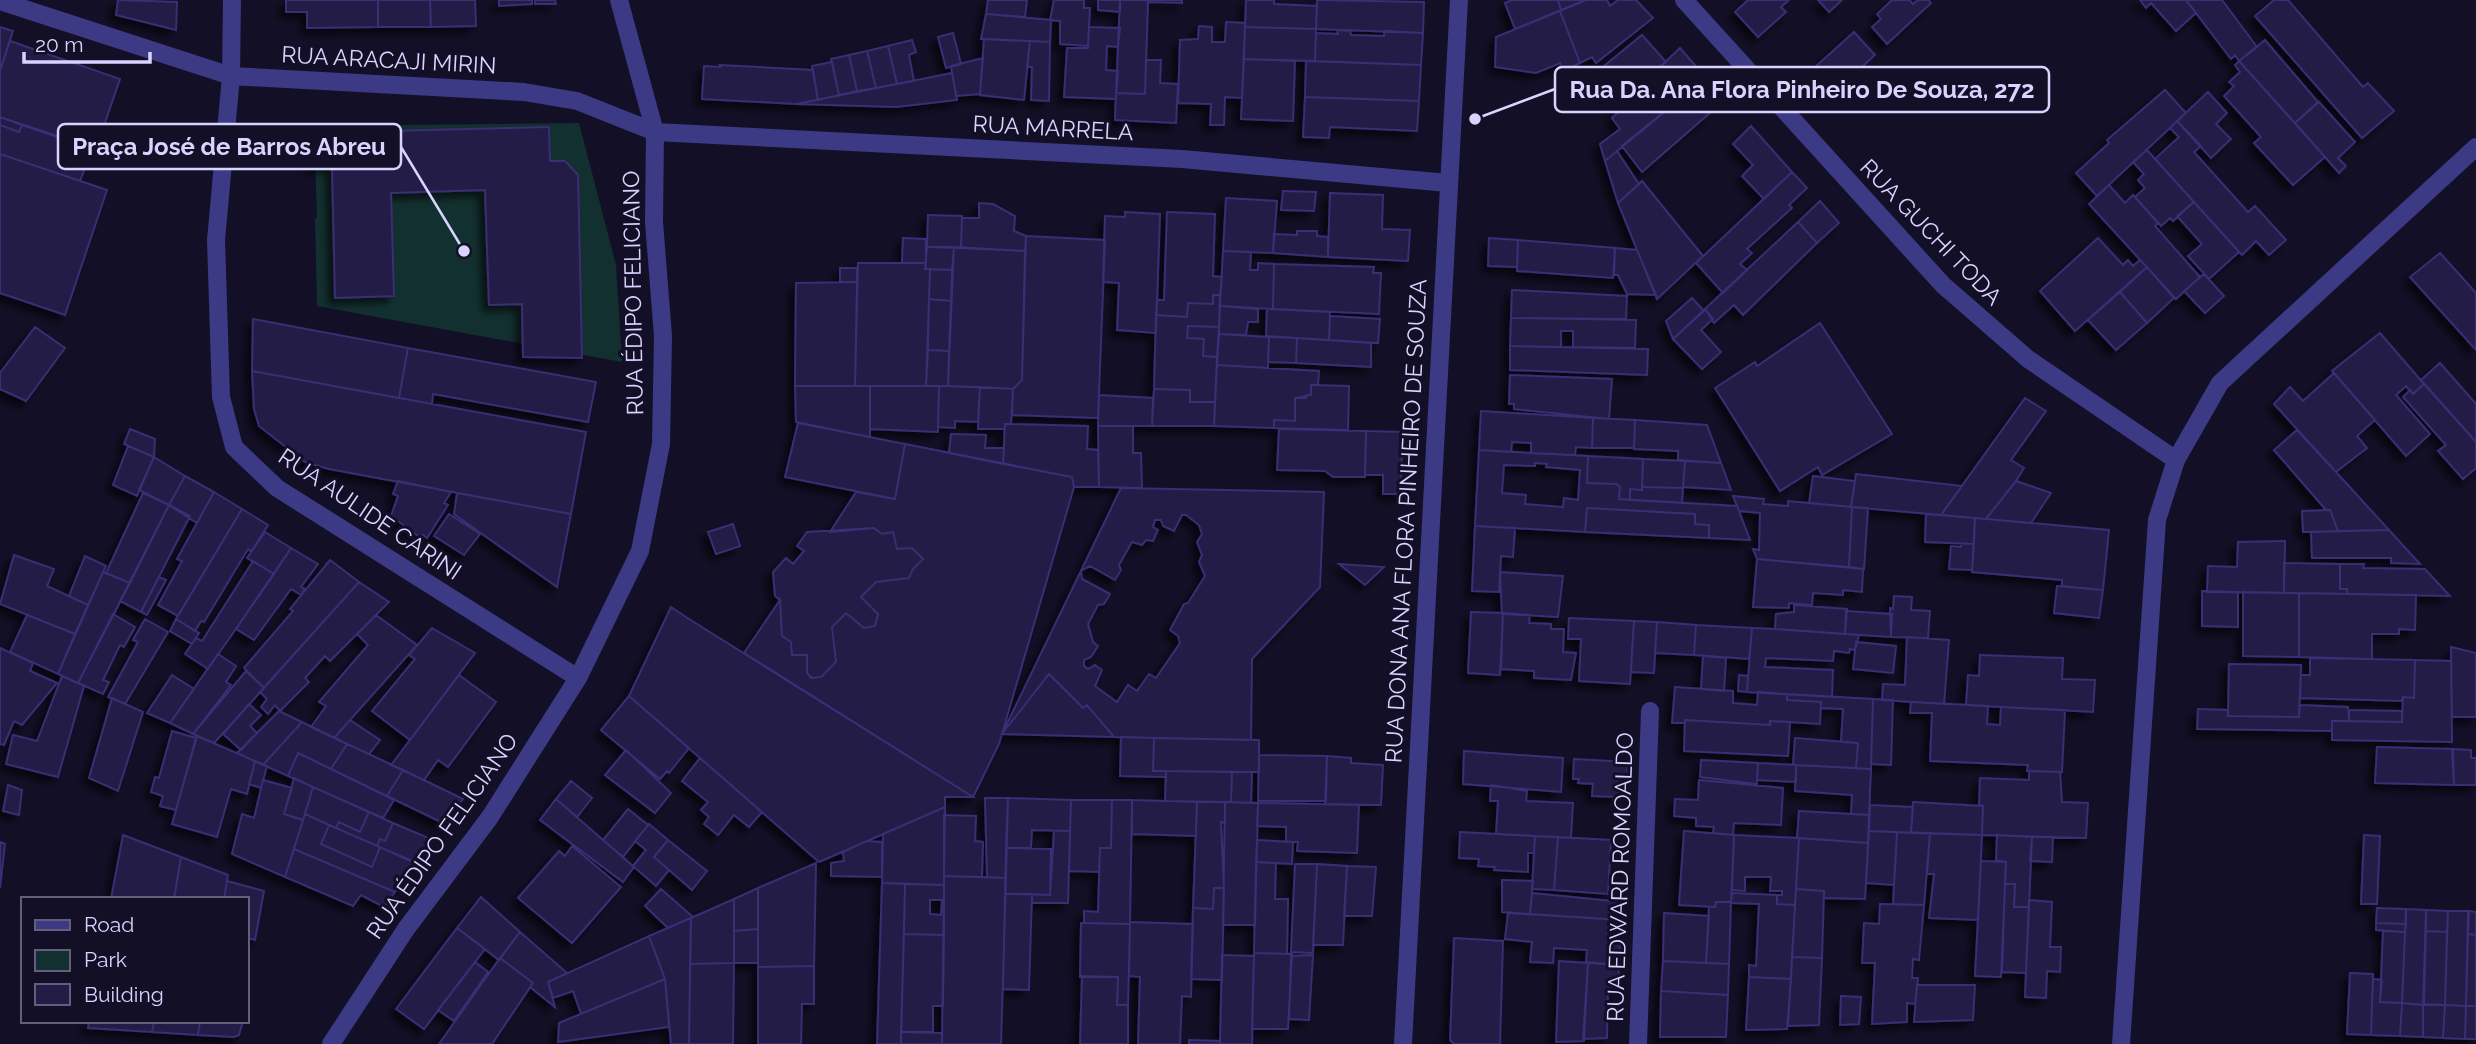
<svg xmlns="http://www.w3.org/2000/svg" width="2476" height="1044" font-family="Raleway,sans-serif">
<defs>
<filter id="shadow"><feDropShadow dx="-6" dy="6" stdDeviation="3.5" flood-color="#0009"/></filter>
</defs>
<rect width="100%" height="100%" fill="#130f26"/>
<!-- green -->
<path fill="#12302f" d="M579,123L616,265L622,362L317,306L315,218H317L314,126Z"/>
<!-- building -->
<path fill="#241b47" stroke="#3b2d73" stroke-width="2" fill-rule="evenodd" filter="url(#shadow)" d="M118,0L177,2L176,30L116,15Z
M286,0H378V27L307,28V12H286Z
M378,0H430L431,27H378Z
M430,0H475L476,26L431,27Z
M499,0H532V4L499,6Z
M535,0H555L556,4H535Z
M988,0H1027L1025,17L986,14Z
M1054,0H1084V8H1090L1088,46L1060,44V21L1050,20Z
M1098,0H1120V12L1098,10Z
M1120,0H1182V3L1148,2L1145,94L1116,93Z
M1246,0H1274V4L1317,6L1316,29L1245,27Z
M1317,0L1424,2L1423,33L1316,29Z
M1512,0H1558L1561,10L1515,29L1505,3Z
M1558,0H1586L1561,10Z
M1586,0H1607L1610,6L1618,0H1636L1653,18L1596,63L1592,57L1580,63L1560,11Z
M1748,0H1789L1781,7L1786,12L1758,37L1735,12Z
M1818,0H1842L1829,12Z
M1892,0H1909L1913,4L1918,0H1928L1931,3L1887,44L1872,27L1881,19L1877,14Z
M2140,0H2186L2196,13L2176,31L2151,3L2146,8Z
M2186,0H2222L2257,47L2239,61L2235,55L2231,59Z
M2274,0H2288L2363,87L2368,83L2394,111L2362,138L2255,16Z
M1560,11L1580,63L1563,72L1560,63L1536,73L1495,67L1496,37Z
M986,14L1051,20L1050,42L981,39Z
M1226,22L1245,23L1242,98L1225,97L1224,125H1210L1211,104L1178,103L1180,40L1198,39L1199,26L1212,27V42H1225Z
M0,27L13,31L0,71Z
M1089,27L1120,28L1118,47L1107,46L1106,70L1118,71L1116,99L1064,97L1067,48H1088Z
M1245,27L1316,29L1315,61L1244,59Z
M1337,30L1350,31L1351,35L1384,36V31L1423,33L1421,65L1315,61L1316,33L1338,34Z
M1854,32L1875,55L1836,91L1814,68Z
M953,33L961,64L946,68L938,37Z
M1642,35L1666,62L1614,108L1592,76Z
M984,39L1030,41L1024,100L980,95Z
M912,40L916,52L909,55L914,81L897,84L888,46Z
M2265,40L2318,102L2295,123L2239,61Z
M10,41L120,79L96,149L0,117V71Z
M1030,41L1050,42L1049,101L1031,100L1032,67H1027Z
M888,46L897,84L876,88L867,51Z
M1680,48L1706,78L1605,161L1600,144L1620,129L1612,118L1664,70L1660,67Z
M867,51L876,88L857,91L849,55Z
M849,55L857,91L839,95L831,59Z
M983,58L980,94L956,96L951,66Z
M1244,59L1295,61L1293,121L1241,119Z
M1146,60H1161L1160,83L1178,84L1176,123L1115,120L1116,93L1145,94Z
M1306,61L1421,65L1419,101L1305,97Z
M2239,61L2325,157L2293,185L2254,143L2261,137L2224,96L2234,86L2229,82L2240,72L2235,65Z
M832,62L839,95L818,100L812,66Z
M720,65L813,70L818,100L796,104L702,99L704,66L721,67Z
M952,73L957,100L896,107L796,104Z
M1706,78L1721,93L1706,107L1711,112L1642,172L1622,146Z
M2165,90L2186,113L2097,196L2076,173L2109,143L2107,140Z
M2208,92L2227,113L2216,124L2231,139L2211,158L2177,121Z
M1305,97L1419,101L1417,131L1330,127L1329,138L1303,137Z
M2319,102L2355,142L2338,158L2346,166L2339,173L2295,123Z
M0,117L22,125L19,132L0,125Z
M2177,121L2201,146L2194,152L2248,212L2255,206L2286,240L2269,255L2256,241L2242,255L2155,159L2179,137L2170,128Z
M0,125L19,132L22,125L92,149L80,181L0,154Z
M1751,126L1792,172L1764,199L1742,176L1753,165L1733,144Z
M549,127L550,161H565L578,175L582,358L523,357L522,304L489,305L485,190L391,193L394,296L335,298L332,166L313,167L312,133Z
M2147,150L2194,202L2173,221L2170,218L2161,226L2135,197L2145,188L2138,180L2144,174L2133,162Z
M1617,151L1639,184L1618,203L1605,161Z
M0,154L107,190L65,315L0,293Z
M1792,172L1807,188L1789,205L1792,208L1747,249L1752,253L1740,264L1747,270L1723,293L1696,263Z
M1642,181L1703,256L1657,299L1618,203Z
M2109,185L2125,203L2133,195L2158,223L2155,226L2200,277L2176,299L2089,204Z
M1283,191L1316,192L1314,211L1281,210Z
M1330,193L1383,195L1382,229L1410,230L1408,261L1328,257Z
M1226,198L1277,201L1273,253L1223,251Z
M1820,201L1839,223L1817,243L1798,222Z
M2194,202L2239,252L2209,279L2188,256L2202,244L2177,216Z
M979,203L993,204L1015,216L1014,231L1026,236L1025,251L961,248L962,218H979Z
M1125,212L1160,214L1156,333L1117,330L1119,283L1103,282L1105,216L1125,217Z
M1167,212L1215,214L1213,276L1222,277L1220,295H1213V304L1188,303L1187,317L1156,315L1157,300H1164Z
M928,215L962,216L961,248L927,247Z
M1798,222L1817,243L1743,315L1734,305L1714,323L1705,309Z
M1297,231H1317V236L1328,237V257L1273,253L1274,234L1297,235Z
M1026,236L1105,240L1098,418L1012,415L1013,389L1022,380Z
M903,238L926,239V263H902Z
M1489,238L1518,240L1517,267L1488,266Z
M2098,238L2123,265L2128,260L2133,266L2140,260L2147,267L2075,331L2040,291Z
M1518,240L1615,248L1613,278L1517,271Z
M927,247H954L952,270L925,269Z
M954,247L1025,251L1022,380L1013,389L948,386Z
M1615,248L1637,250L1656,295L1627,294L1618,275H1614Z
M1223,251L1251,252L1250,270H1258V263L1274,264L1273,309L1220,306Z
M2440,253L2476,293V350L2410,277Z
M858,263H926L925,269H930L926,386H855Z
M1274,264L1374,267L1373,273H1381L1379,314L1273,309Z
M2147,267L2174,298L2147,323L2120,292Z
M840,268H857V282H840Z
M930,269L952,270L951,301L929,299Z
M2204,274L2224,296L2205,313L2184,291Z
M857,282L855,386H795L796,283Z
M1512,290L1627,296L1626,319L1511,318Z
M2120,292L2147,323L2116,350L2088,320Z
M1213,295H1220L1219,327L1188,326L1187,338L1204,339L1203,356L1217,357L1215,402H1190V390L1154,389L1156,315L1187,317L1188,303L1213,304Z
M1692,298L1704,311L1673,339L1666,321Z
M929,299L951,301L949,351L928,350Z
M1220,306L1258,309V322H1248L1246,335L1219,334Z
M1267,309L1330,312L1329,340L1266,336Z
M1705,309L1713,319L1701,330L1721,352L1702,369L1673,339Z
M1330,316L1380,319L1378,343L1329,340Z
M1511,318L1636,320L1635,348L1573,347V331H1561V347L1510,346Z
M253,319L408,348L399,398L252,371Z
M1820,323L1892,434L1822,475L1818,467L1780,491L1715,388L1755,362L1757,366Z
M1188,326L1219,327L1217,357L1203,356L1204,339L1187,338Z
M35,327L65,348L26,401L0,389V373Z
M2380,333L2424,384L2413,394L2406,386L2396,395L2430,434L2406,456L2332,371Z
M1219,334L1269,337L1268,368L1217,365Z
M1269,337L1297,338L1296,363L1268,362Z
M1297,338L1371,343V367L1296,363Z
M1510,346L1648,349L1647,375L1510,370Z
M408,348L596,382L588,422L433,394L432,404L399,398Z
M928,350L949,351L948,386H926Z
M2440,363L2476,404V442L2421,380Z
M1217,365L1319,371L1318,385H1311V395H1307L1306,398H1295V421L1274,420V428L1214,426Z
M252,371L586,432L571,514L329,469L305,462L259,426L254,409Z
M2334,373L2375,420L2357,436L2367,448L2336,472L2274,404L2290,387L2303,401Z
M1510,375L1612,379L1609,419L1514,409V404H1509Z
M2424,384L2476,442V468L2463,479L2438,451L2446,445L2403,397L2410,390L2413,394Z
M1311,385L1349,386L1348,430L1274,428V420L1295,421V398L1311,395Z
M795,386H870V437L796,422Z
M870,386H939L938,432L870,429Z
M939,386L980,387L978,422L955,421V428L938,427Z
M980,387L1013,389L1011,424H1005V429H978Z
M1154,389L1190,390V402H1215L1214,426H1152Z
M1099,395L1153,398L1152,426H1098Z
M2025,398L2046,411L2011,460L2024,468L2016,481L1986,519L1941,515Z
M1481,411L1593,418L1592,448L1576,447L1575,455L1531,453V443L1512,442L1511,452L1479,450Z
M1593,418L1635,420L1634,448H1592Z
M1635,420L1707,425L1721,463L1678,460V451L1634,449Z
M798,423L905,444L895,499L785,477Z
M1005,424L1088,426L1087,449L1098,450L1099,487H1074L1072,477L1003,464Z
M1098,426H1133V453H1141L1142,488L1099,487Z
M130,429L155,439L154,457L124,444Z
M1279,429L1366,431L1365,477H1333L1325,471L1277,470Z
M2297,430L2336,472L2389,530L2338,531L2330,510H2326L2274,450Z
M1366,431L1402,432L1401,494H1383V475H1365Z
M951,434L986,435L985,448H1004L1003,464L949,453Z
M905,444L1072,477L1074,487L999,744L973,797L744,653L780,600L782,636L791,642L792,655H807V673L812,678L821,677L836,662L832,627L846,613L864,628L875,626L878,614L861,597L876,582L909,578L913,569L923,559L912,548L897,549L893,532L882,534L874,528L830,532L856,492L895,499Z
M128,446L154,457L137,496L113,485Z
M1479,450L1588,456L1587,483L1616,484L1620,487L1619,499L1737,506L1750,540L1709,538V525L1695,524V514L1587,508L1585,532L1475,526ZM1535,463L1547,464L1546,467L1580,470L1578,500L1564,498L1563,507L1525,504L1526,495L1502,493L1504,465L1535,466Z
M1588,456L1643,459L1642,490L1630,489V500L1619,499L1620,487L1616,484L1587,483Z
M154,457L185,476L169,505L139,490Z
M1643,459L1685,461L1683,488L1642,487Z
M1685,461L1721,463L1731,490L1683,487Z
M1856,474L1962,486L1941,515L1851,507Z
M185,476L214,492L197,523L169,505Z
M1813,476L1855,481L1851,507L1809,503Z
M398,481L451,492L444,503L448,505L427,538L423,535L421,538L391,516L398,496L393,494Z
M2016,481L2051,493L2031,523L1986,519Z
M1642,487L1683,488L1682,503L1630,500V489L1642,490Z
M1121,488L1324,492L1320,587L1252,659L1251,740L1114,737L1087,705L1083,708L1049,674L1002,734ZM1182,515H1186L1199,525L1202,534L1197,542L1202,555L1199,562L1205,576L1188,603L1184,604L1170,630L1178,636L1180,643L1156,678L1149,674L1137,691L1128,685L1117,702L1095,686L1102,670L1095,665L1088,669L1084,666V660L1091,657L1098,646L1093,642L1088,624L1098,605L1104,604L1110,594L1082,579L1081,571L1090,566L1115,580L1121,570L1119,565L1132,542L1142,545L1146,540L1153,541L1158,530L1153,527L1155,520H1161L1163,526L1174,531Z
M214,492L242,509L178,616L158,605L182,561L177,559Z
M143,493L169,505L130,583L106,573Z
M457,493L571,514L557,587L454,514Z
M1733,496L1764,499L1763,504L1788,506V501L1852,507L1849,567L1757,559L1753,549L1759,550L1760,513L1739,511Z
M169,505L190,516L141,612L120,601Z
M1852,507L1868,508L1864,569L1849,567Z
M1587,508L1695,514V524L1709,525V538L1585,532Z
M242,509L268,525L251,552L248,549L204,622L201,621L195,631L176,619Z
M2330,510L2338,531L2303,532L2302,511Z
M449,514L480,534L464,555L434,536Z
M1926,514L1975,518L1974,544L1925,542Z
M1975,518L2109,530L2103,590L2062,586V580L1972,572Z
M733,524L740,546L716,554L708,532Z
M1475,526L1515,528L1513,557L1501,556L1499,592L1472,591Z
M874,528L882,534L893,532L897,549L912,548L923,559L913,569L909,578L876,582L861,597L878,614L875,626L864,628L846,613L832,627L836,662L821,677L811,678L807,673V655H792L791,642L782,636L780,600L775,596L773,572L786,558L793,564L804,551L797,546L807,532Z
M2389,530L2420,564L2391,563V558H2312L2311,532Z
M265,532L291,548L274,574L247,558Z
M2285,541L2284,593L2207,592L2208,566L2237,567L2238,542Z
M1961,544H1974L1972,570L1949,569L1951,546L1961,547Z
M291,548L318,564L301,587L305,589L301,595L291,589L254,640L236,629Z
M14,555L54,569L47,586L88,605L75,634L0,604Z
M85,556L106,566L88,605L69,596Z
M1757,559L1863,569L1862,592L1843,590V595L1813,593L1812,605L1789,603V608L1753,607Z
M330,560L359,582L264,688L244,668L293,611L290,609Z
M253,561L274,574L208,669L185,654L196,638L202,641Z
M2284,563L2340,564V589H2347V594L2284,593Z
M1339,564L1384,567L1365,585Z
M2340,564H2364L2363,568L2425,569L2450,596L2347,594V589H2340Z
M103,572L130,583L78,683L58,674Z
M1500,572L1563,576L1558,617L1502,614Z
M159,577L166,580L147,615L141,612Z
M359,582L389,602L330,661L325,656L305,678L309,682L280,711L275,705L268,714L261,707L267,699L260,692Z
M2057,586L2103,590L2099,618L2054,613Z
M2202,591L2238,592V627L2202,626Z
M2243,592L2299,593V657L2243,656Z
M2299,593L2416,595L2415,630L2399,629V634H2372V659L2299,657Z
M1894,596L1912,597L1911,610L1930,611L1928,638L1891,637L1890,608L1893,609Z
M1794,605L1847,609L1845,634L1775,629L1776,614L1794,612Z
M671,607L689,619L973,797H945V807L819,862L629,696Z
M1846,611L1892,614L1891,637L1845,634Z
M1471,612L1503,613L1500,675L1468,673Z
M1503,613L1530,615L1529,623L1551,624V629H1564L1563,652L1576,653L1571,680L1534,678V671L1501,669Z
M113,614L135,627L124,647L120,645L103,680L109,682L103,694L78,683Z
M27,615L75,634L58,674L10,652Z
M376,615L417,645L334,738L311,727L326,706L319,702L368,645L357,634Z
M1569,618L1634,621L1630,684L1579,681L1581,639H1568Z
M145,619L168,632L125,704L108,697L138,642L133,640Z
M176,619L199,633L192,644L170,631Z
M1634,621L1657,622L1654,673L1631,672Z
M1657,622L1696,625L1694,655L1655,653Z
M1696,625L1752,628L1749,659L1694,655Z
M432,628L475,653L410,740L372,711L415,659L409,655Z
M1752,628L1775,629L1859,635L1855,650L1850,649L1849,653L1834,651L1833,661L1766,658L1765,667L1833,670L1832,697L1747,692Z
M1907,637L1949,640L1944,704L1882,700L1883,684L1905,685Z
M1856,642L1896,646L1893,673L1853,669Z
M2451,647L2476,653V717H2452Z
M0,648L33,663L30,671L57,683L22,725L14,721L4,745L0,744Z
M218,654L236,666L226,682L231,685L193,734L170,723Z
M1980,655L2063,658L2062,679L2095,680L2093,712L1966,705L1968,675L1979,676Z
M1703,656L1726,658L1724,691L1701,689Z
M2310,658L2415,660L2414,698L2403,697L2402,701L2300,698L2301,675H2310Z
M2415,660L2451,661L2452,742L2332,740V721L2402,722L2403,697L2414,698Z
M2229,664L2301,665L2299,717L2228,716Z
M246,671L264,688L214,743L193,734Z
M1049,674L1083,708L1087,705L1114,737L1002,734Z
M172,675L194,689L170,723L147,713Z
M459,675L496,702L448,767L438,760L424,780L391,765Z
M1739,675L1748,676L1747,692L1738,691Z
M62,676L84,686L58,777L6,764L13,735L37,741Z
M1675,687L1733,691V703L1757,705L1758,692L1787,694V700L1821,702L1820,724L1770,721V725L1685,720V723H1672Z
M1787,694L1873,699L1871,769L1856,768L1858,743L1841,742L1843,709L1821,708V702L1787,700Z
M629,696L689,748L669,773L667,771L660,779L601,730Z
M112,698L143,712L118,791L89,778Z
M1873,699L1893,700L1891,765L1871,764Z
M1911,702L1988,706L1987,724L2000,725L2001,707L2065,710L2062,772L2027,771L2028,765L1930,761L1932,713H1910Z
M249,704L261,715L250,726L257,733L241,750L223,734Z
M2300,705L2348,707L2349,721H2332V731L2197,729L2198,709L2228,710V716L2299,717Z
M2349,710L2402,711V722L2349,721Z
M279,711L302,722L263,765L237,753Z
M350,720L380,740L369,754L334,738Z
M1685,720L1770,725V721L1790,722L1788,756L1684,751Z
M302,722L347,744L331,769L298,753L288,776L263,765Z
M172,731L196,738L176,810L160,806L163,796L151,792L155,777L159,778Z
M197,736L255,761L247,794L231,789L217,837L172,824Z
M1121,737L1154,738L1153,771H1166V777L1120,776Z
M1154,738L1259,740V772L1153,771Z
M1795,738L1858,743L1856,768L1793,765Z
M347,744L403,770L387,796L331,769Z
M2377,747L2453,749L2454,785L2375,783Z
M2452,749L2471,750V758H2476V785H2454Z
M626,750L671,793L655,813L605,775Z
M1464,751L1563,758L1561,792L1463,784Z
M298,753L331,769L394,800L383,818L288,776Z
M1259,755L1327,756L1326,801H1258Z
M1327,756L1351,758V763L1383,765L1381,805L1325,804Z
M700,758L762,812L749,827L734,815L718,835L704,824L709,817L701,810L708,802L682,781Z
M1574,759L1628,762L1626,788L1619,787L1618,797L1592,796L1593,784L1578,783L1579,779H1573Z
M1701,760L1758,763L1757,784L1700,777Z
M255,761L267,766L261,788L249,784Z
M1758,763L1796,765V782L1757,780Z
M1796,765L1871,769L1869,815L1851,814L1852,795L1795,791Z
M403,770L463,799L445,824L387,796Z
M1166,771L1232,772L1231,802L1165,801Z
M2029,771L2060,772L2062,802L2088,803L2086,838L1982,835L1983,806L1979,805L1980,778L2029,780Z
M1232,772H1252L1251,803L1231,802Z
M294,778L313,787L303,820L284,814Z
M263,780L292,788L284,814L303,820L285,877L232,854L242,814L254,818Z
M1699,780L1783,788L1781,825L1734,823L1733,835L1713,833L1714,827L1696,826V818L1674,816L1675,799L1698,800Z
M571,781L592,798L577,817L556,799Z
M8,785L22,790L19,815L3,811Z
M1491,785L1527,791L1526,801L1573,803L1571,838L1496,834L1498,801H1490Z
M313,787L369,812L360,832L339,822L336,828L305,814Z
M985,798H1008L1006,878L987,877Z
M1008,798L1071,800L1070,831L1032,830L1031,848H1006Z
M556,799L634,867L623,882L540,820Z
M1071,800H1112L1111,848H1100L1099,872L1069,871Z
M1112,800H1132L1130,924L1084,923V911L1098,912L1100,848H1111Z
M1132,800L1197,802L1196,836L1132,834Z
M1197,802H1225V823L1221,822L1224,888H1214L1213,909L1193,908Z
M1225,802L1258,803L1255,925H1223Z
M1913,802L1983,806L1982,835L1911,833Z
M1258,803L1359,805L1357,853L1297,851L1298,842H1286V827L1257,826Z
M1870,805L1913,807L1911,833L1869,831Z
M945,807L944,885L882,883L883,834Z
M628,809L648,825L623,857L603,840Z
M1799,811L1869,815L1868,843L1797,838Z
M369,812L393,823L385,841L380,839L377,846L336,828L339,822L360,832Z
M305,814L329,825L321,844L372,867L380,847L417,864L395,892L294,849Z
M944,815L976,816L975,841L983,842L982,877L944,876Z
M393,823L433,840L417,863L377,846L380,839L385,841Z
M649,824L668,840L654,857L669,870L656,886L633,866L646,850L635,841Z
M329,825L380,847L372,867L321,844Z
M1054,831H1070L1068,903H1032V894L1050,895Z
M1684,831L1734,835L1731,902H1716L1715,907L1679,905Z
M1869,831L1897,832L1894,885L1866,883Z
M1460,832L1535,836L1534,853H1528V872L1494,870L1495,867L1478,866L1479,859L1459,858Z
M1897,832L1930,833L1924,905L1893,904Z
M1930,833L1982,835L1978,920L1929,918L1934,874H1927Z
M123,835L181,857L174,899H111Z
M1734,835L1799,838L1795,905L1777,904V895H1782V891H1770L1771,877H1745V891L1732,890Z
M1997,835L2032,837L2029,907H2014L2015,884H2005L2006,862L1996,861Z
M2364,835L2380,836L2377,904H2361Z
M1535,836L1558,837L1554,890L1532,889Z
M1558,837L1611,840L1608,894L1554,890Z
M2032,837H2053L2052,862L2030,861Z
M1799,838L1868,843L1865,899L1824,898V891L1796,889Z
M668,840L707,871L692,890L654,857Z
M1257,840L1293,842L1292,864L1256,862Z
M867,841L882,842V877L831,876V863L844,861L843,852Z
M0,842L5,844L0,888Z
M572,846L621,887L572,943L518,898L559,851L565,856Z
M1006,848L1051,849L1050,895L1005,894Z
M294,849L395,892L384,907L361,895L353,906L285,877Z
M181,857L228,875L224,899H174Z
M1981,861L2006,862L2001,977L1975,976Z
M1256,862L1276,863L1275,899H1288L1287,954L1254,953Z
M816,863L814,966L758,967V888Z
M1295,864H1317L1313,953L1291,952Z
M1317,864L1347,866L1343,945H1313Z
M1347,866L1376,867L1372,916H1344Z
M944,876L1006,878L1001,1044H942Z
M1502,880L1533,881L1530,914L1502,912Z
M227,881L264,891L255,940L249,938L247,954V899H224Z
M882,883L905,884L901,1044H877Z
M905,884L944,885V935L904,934ZM930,900H942L941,915L930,914Z
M2005,884H2015L2014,907H2029L2026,973L2002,972Z
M758,888V929L734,931V899Z
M1214,888H1224L1222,980L1191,979L1193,908L1213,909Z
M661,889L693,917L668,928L645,906Z
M1796,889L1824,891L1822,958L1792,957Z
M1532,893L1622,902L1621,920L1530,914Z
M1732,893L1777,895V904L1795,905L1791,979L1749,977V965L1756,966L1759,904L1731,903Z
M1005,894H1032L1029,990L1003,989Z
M481,897L520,932L499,960L457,928Z
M734,899V963L690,964L691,918Z
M2029,900L2052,902L2050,947H2061L2060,972L2047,971L2046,998L2025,997Z
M1716,902H1731L1729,964L1706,963L1709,907H1715Z
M1880,904L1924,905L1919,960L1913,959L1912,978H1918L1915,1004L1907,1003V1022L1872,1024L1875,963H1862L1864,923L1879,924Z
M2377,908L2406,909V924L2376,923Z
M2406,909L2426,910L2423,1005L2402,1003Z
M2426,910L2448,911L2447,932L2426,931Z
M2448,911H2468L2466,1006L2445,1005Z
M2469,911L2476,912V935L2468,934Z
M1508,913L1621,920L1619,965L1586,962L1587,950L1554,948L1553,963L1530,962L1532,942L1505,939Z
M1664,913L1709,916L1706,963L1663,961Z
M691,918L689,1044H671L665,979L649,936Z
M1130,922L1193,924L1191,997L1182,996L1180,1044H1138L1140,977L1129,976Z
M1081,923L1130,924L1128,1005H1117L1118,977H1080Z
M2376,923L2406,924L2405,932L2376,930Z
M457,928L485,949L424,1029L396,1009Z
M758,929V963H734V931Z
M2383,931L2405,932L2402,1003L2380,1002Z
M2426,931L2447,932L2445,1005L2424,1004Z
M520,932L567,973L548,982L555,1007L530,987L533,983L500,958Z
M904,934L944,935L943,1006H933V1032H901Z
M2468,934L2476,935V1006H2466Z
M649,936L665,979L581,1014L573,991L553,998L548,982Z
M1454,938L1503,941L1500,1044H1454L1450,1040Z
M1254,953L1292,954L1288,1029H1252Z
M1222,955L1254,956L1252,1044H1220Z
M1313,955L1309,1020L1289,1019L1291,956Z
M1792,957L1822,958L1819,1025L1788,1026Z
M500,958L533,983L492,1044H439Z
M1559,961L1588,963L1584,1041L1556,1042Z
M1663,961L1729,964L1728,995L1661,991Z
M475,962L488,972L454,1021L438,1010Z
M734,963L733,1044H689L690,964Z
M1588,963L1619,965L1618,990L1608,989L1607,1038L1583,1039Z
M814,966V1004H802L801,1044H758V967Z
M2350,973L2373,974L2371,1035L2347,1034Z
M1082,976L1118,977L1117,1005H1128V1044H1080Z
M1749,977L1791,979L1787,1029L1746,1030Z
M665,979L669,1027L558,1042L559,1023Z
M2373,979L2382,980L2380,1002L2402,1003L2400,1036L2371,1035Z
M1917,985H1975L1973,1020L1914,1022Z
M1661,991L1728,995L1726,1037H1660Z
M1841,996L1861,997L1859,1024L1840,1025Z
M2402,1003L2423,1005V1037L2400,1036Z
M2423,1005H2445L2443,1038L2423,1037Z
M2445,1005L2466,1006L2465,1039L2443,1038Z
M2466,1006H2476V1039H2465Z
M89,1021H154L152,1032L88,1028Z
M154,1021H200L198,1035L152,1032Z
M200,1021H243L239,1035L234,1037L198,1035Z
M901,1032L942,1033V1044H901Z
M1189,1040L1220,1041V1044H1189Z"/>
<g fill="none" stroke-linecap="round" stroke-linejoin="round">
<!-- street -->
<path stroke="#3d3a85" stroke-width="18" d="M232,0L231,76L216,240L221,397L234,447L277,488L578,678
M1684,0L1943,285L2028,359L2176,460
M0,1L231,76L524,92L577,101L655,132L1182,159L1448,183
M331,1044L406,929L490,817L578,678L640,551L661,444L663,336L654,222L655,132L619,0
M1403,1044L1459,0
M1638,1044L1650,711
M2121,1044L2157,520L2176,460L2220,383L2476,147"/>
</g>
<g text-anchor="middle" stroke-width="6" stroke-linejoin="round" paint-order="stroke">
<!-- street labels -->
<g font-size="23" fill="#d9d4ff" stroke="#130f26">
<text transform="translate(389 60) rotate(3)" y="8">RUA ARACAJI MIRIN</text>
<text transform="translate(1053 128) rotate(3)" y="8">RUA MARRELA</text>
<text transform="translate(1931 232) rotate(46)" y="8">RUA GUCHI TODA</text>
<text transform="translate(633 293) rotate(-91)" y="8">RUA ÉDIPO FELICIANO</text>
<text transform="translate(370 514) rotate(34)" y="8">RUA AULIDE CARINI</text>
<text transform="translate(1406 521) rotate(-87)" y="8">RUA DONA ANA FLORA PINHEIRO DE SOUZA</text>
<text transform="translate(442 836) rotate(-55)" y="8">RUA ÉDIPO FELICIANO</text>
<text transform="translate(1620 877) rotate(-88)" y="8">RUA EDWARD ROMOALDO</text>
</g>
</g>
<!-- callouts -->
<path fill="none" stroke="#d9d4ff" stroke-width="2.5" d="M1475 119L1555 89M464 251L401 147"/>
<g fill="#d9d4ff" stroke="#130f26" stroke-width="2.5">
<circle cx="1475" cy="119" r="7"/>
<circle cx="464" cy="251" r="7"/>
</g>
<g fill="#130f26" stroke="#d9d4ff" stroke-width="2.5">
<rect x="1555" y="67" width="494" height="45" rx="7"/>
<rect x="58" y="124" width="343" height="45" rx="7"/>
</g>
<g font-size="24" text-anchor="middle" font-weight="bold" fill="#d9d4ff">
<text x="1802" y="98">Rua Da. Ana Flora Pinheiro De Souza, 272</text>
<text x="229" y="155">Praça José de Barros Abreu</text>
</g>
<!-- legend -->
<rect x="21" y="897" width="228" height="126" fill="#130f26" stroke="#625e7d" stroke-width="2"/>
<rect x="35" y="920" width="35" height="10" fill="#3d3a85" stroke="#625e7d" stroke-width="2"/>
<text x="84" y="932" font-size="21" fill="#d9d4ff">Road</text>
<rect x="35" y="950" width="35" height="21" fill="#12302f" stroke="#625e7d" stroke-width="2"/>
<text x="84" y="967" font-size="21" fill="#d9d4ff">Park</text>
<rect x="35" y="984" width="35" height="21" fill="#241b47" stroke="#625e7d" stroke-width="2"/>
<text x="84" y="1002" font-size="21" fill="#d9d4ff">Building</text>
<!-- scale -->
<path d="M24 52v10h126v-10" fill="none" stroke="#d9d4ff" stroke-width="3.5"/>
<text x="35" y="52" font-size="21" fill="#d9d4ff" stroke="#130f26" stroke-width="5" paint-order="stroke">20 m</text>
</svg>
